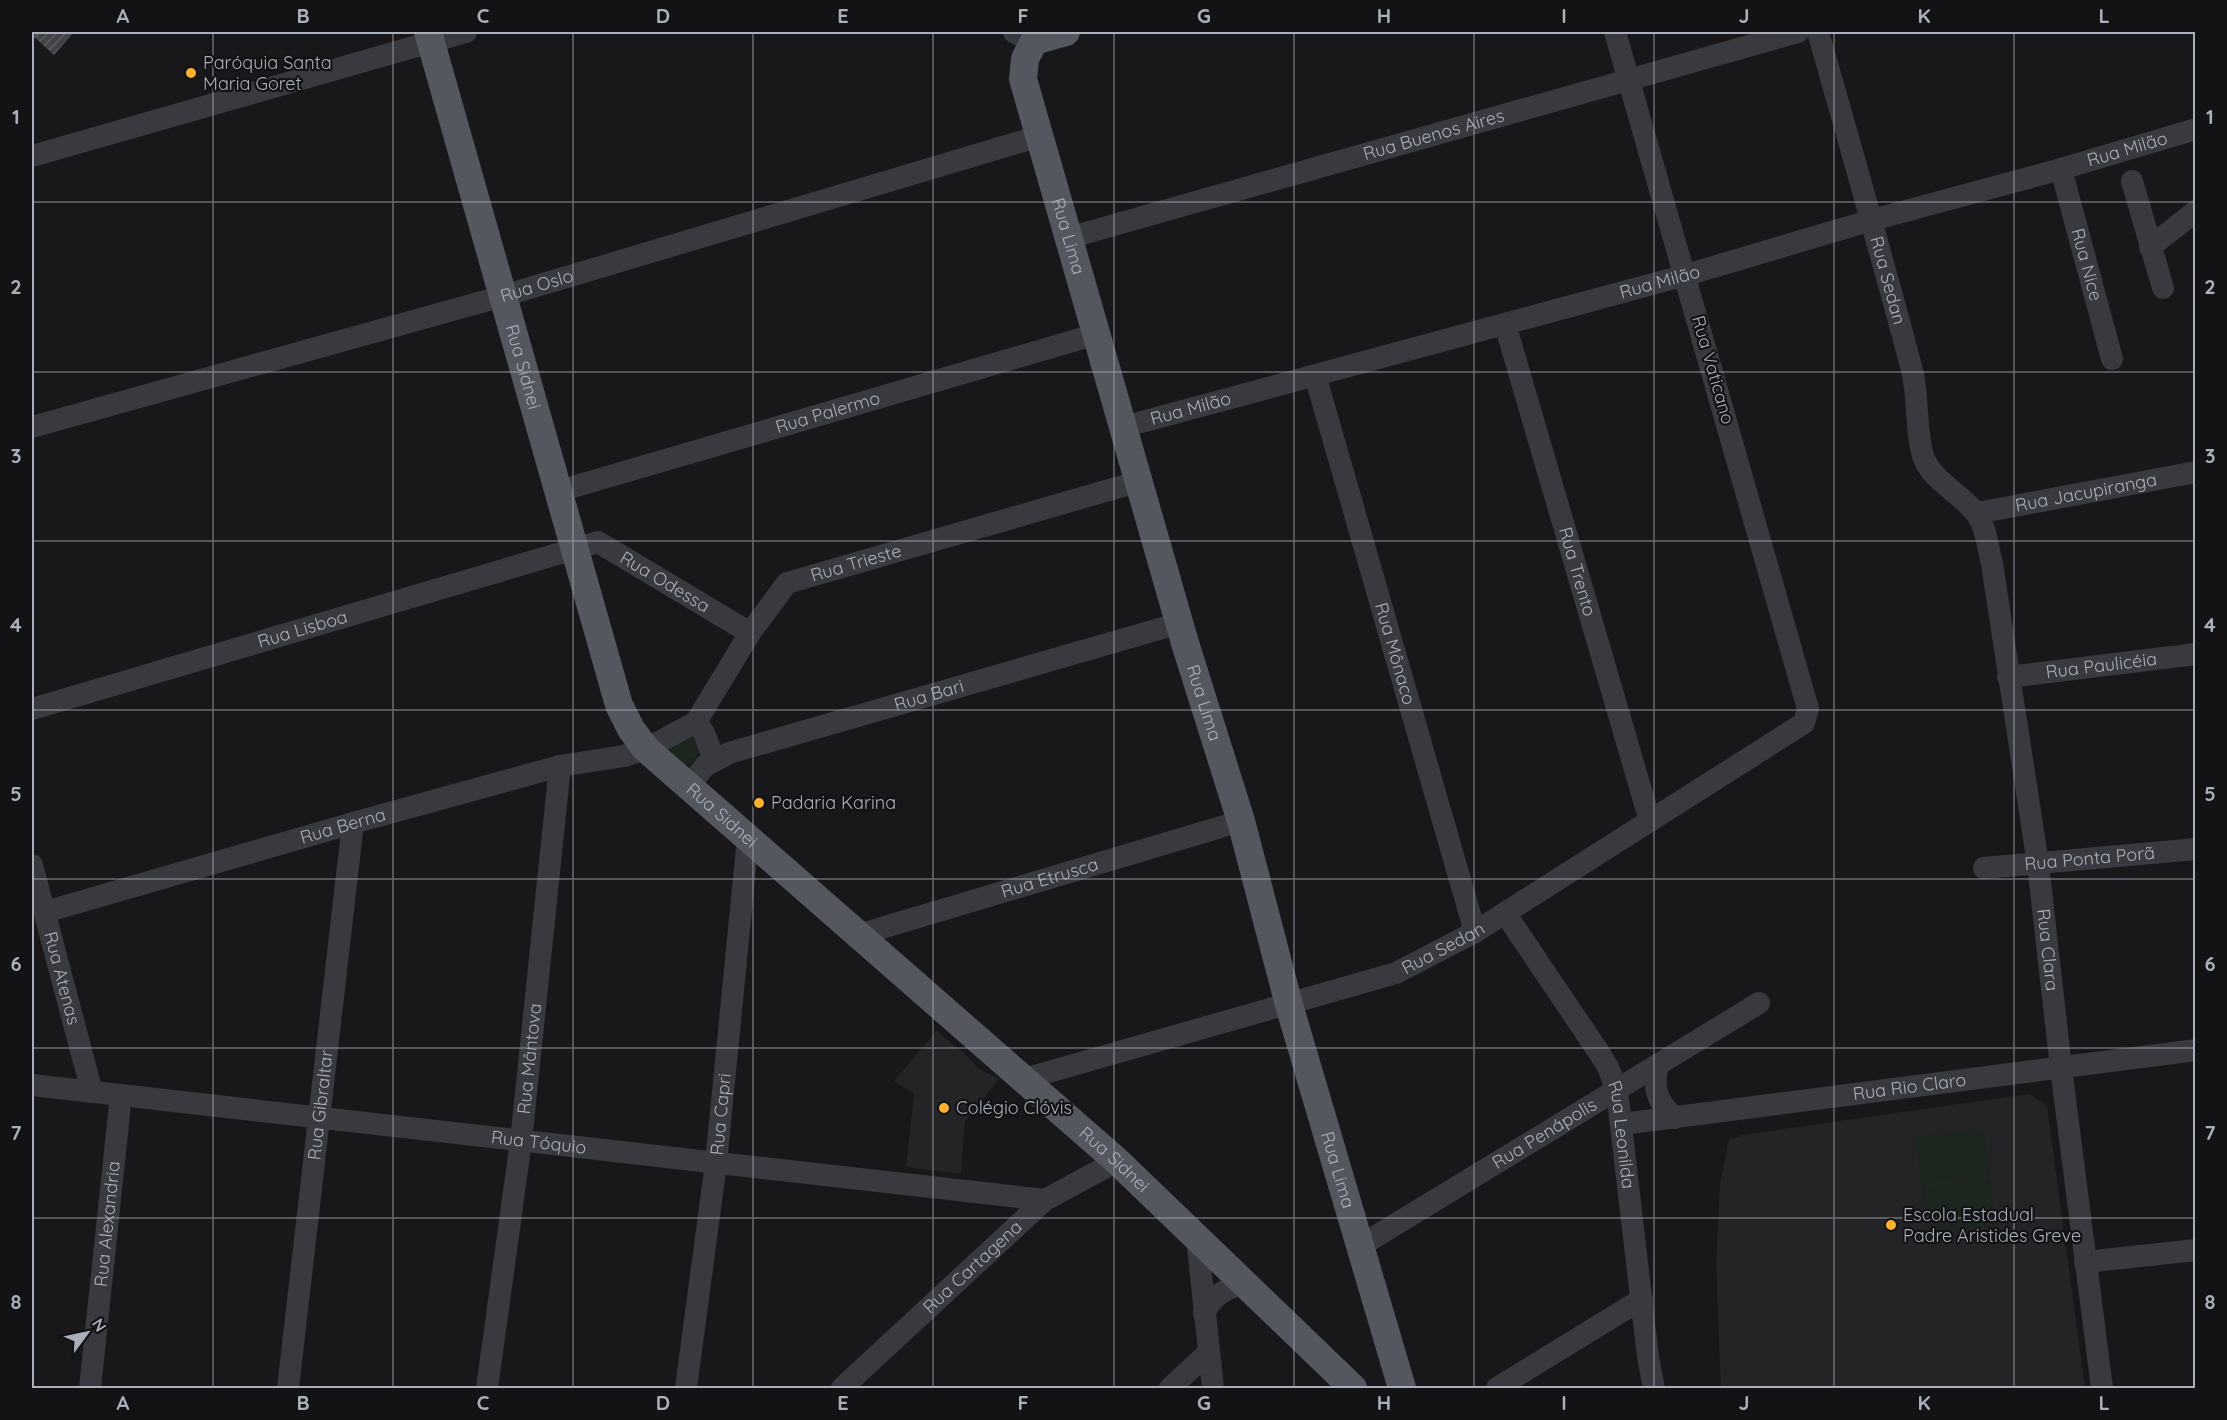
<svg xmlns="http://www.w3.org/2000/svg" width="2227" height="1420" font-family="Quicksand,sans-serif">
<defs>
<pattern id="building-hatch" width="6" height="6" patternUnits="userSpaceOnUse" patternTransform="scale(1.5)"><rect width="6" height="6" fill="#424347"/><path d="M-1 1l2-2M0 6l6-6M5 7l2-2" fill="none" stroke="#5a5c60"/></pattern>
</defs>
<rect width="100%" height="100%" fill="#18181a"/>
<!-- built -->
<path fill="#242427" d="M936,1031L963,1052L978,1068L999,1079L965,1122L961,1174L906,1167L914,1094L894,1081Z
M2030,1094L2047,1106L2085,1388H1721L1716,1264L1720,1185L1729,1140L1743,1135Z"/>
<!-- green -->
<path fill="#1d261e" d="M693,736L701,750L690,765L686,766L670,751V747Z
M1984,1129L1990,1176L1921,1185L1915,1137Z
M1990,1178L1996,1226L1928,1235L1922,1187Z"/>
<!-- building -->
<path fill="url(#building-hatch)" d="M32,32H74L54,55L32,35Z"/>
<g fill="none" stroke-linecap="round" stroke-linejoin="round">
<!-- minor -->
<g stroke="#393a3f" stroke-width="22">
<path d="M1014,32L1024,38L1034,41"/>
<path id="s1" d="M1818,32C1850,144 1882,257 1912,370C1919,398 1915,429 1923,456C1931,480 1960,493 1975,512C1986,525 1988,548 1992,564L2038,864L2061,1068L2102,1388"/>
<path d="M32,156L466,32"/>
<path id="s2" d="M2061,169L2112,359"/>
<path d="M2132,181L2163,288"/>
<path id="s3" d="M1068,238L1798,32"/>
<path d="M2150,247L2196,211"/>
<path id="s4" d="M1505,324L1650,821"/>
<path id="s5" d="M1315,375L1475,932"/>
<path id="s6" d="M32,427L503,296L1040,136"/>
<path id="s7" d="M1123,427L1686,275L1872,220L2061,169L2196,129"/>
<path id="s8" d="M559,491L1097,334"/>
<path id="s9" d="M1977,513L2196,472"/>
<path id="s10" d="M2008,677L2196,654"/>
<path id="s11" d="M32,709L598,542L750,633"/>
<path d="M696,722L704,733L714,759"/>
<path id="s12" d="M689,786L705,766L729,753L1180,623"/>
<path id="s13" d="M32,865L92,1092"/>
<path id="s14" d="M1984,868L2196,849"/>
<path id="s15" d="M45,912L353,823L560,766L624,756L646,749L696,722L750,633L787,583L1140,481"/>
<path id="s16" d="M1505,913L1598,1051L1608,1067L1617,1091L1648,1357L1654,1388"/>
<path id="s17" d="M858,935L1241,821"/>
<path d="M1658,1065C1652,1087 1657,1103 1675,1118"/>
<path id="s18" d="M1024,1079L1396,973L1475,932L1804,723L1808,709L1615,32"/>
<path id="s19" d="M32,1085L1045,1200"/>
<path id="s20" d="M1622,1124L2196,1050"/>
<path d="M1197,1238L1213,1388"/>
<path id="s21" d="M1360,1246L1759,1003"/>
<path d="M2085,1262L2196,1250"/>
<path d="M1204,1313C1213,1296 1225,1288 1244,1284"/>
<path id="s22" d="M90,1388L121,1095"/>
<path id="s23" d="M288,1388L353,823"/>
<path id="s24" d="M487,1388L521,1141L560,766"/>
<path id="s25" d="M686,1388L716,1163L748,838"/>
<path id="s26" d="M842,1388L1045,1200L1117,1161"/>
<path d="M1170,1388L1209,1352"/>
<path d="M1497,1388L1642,1299"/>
</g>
<!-- major -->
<g stroke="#54575f" stroke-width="28">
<path id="s27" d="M428,32L619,705L631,729L646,749L1117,1161L1353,1388"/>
<path id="s28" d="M1066,32L1034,41L1025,59L1023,79L1185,643L1241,821L1289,1005L1402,1388"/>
</g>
</g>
<!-- grid -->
<path fill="none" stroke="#a9afbb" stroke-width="1.5" stroke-opacity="0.55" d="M213,32V1388M393,32V1388M573,32V1388M753,32V1388M933,32V1388M1114,32V1388M1294,32V1388M1474,32V1388M1654,32V1388M1834,32V1388M2014,32V1388M32,202H2196M32,372H2196M32,541H2196M32,710H2196M32,879H2196M32,1048H2196M32,1218H2196"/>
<!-- markers -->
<g fill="#fbb22f" stroke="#131315" stroke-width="2">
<circle cx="191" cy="73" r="6"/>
<circle cx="759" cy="803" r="6"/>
<circle cx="944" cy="1108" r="6"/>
<circle cx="1891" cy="1225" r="6"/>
</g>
<g text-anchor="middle" stroke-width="4.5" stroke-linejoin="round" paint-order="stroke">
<!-- poi labels -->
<g font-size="18" fill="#a9afbb" stroke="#131315" text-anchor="start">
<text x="203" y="69">Paróquia Santa<tspan x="203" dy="21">Maria Goret</tspan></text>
<text x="771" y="809">Padaria Karina</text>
<text x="956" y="1114">Colégio Clóvis</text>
<text x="1903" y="1221">Escola Estadual<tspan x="1903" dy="21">Padre Aristides Greve</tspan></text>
</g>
<!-- street labels -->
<g font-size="18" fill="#a9afbb" stroke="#131315">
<text dy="6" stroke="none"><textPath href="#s3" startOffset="380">Rua Buenos Aires</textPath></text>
<text dy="6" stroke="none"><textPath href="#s7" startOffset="1042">Rua Milão</textPath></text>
<text dy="6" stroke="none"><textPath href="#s28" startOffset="237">Rua Lima</textPath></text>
<text dy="6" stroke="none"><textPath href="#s2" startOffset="99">Rua Nice</textPath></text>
<text dy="6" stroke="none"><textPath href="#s1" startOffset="258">Rua Sedan</textPath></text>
<text dy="6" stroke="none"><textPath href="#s7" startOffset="556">Rua Milão</textPath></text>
<text dy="6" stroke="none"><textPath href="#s6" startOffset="524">Rua Oslo</textPath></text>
<text dy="6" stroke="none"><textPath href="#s27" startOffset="348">Rua Sidnei</textPath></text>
<text transform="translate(1713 370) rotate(74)" y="6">Rua Vaticano</text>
<text dy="6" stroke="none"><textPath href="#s7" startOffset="70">Rua Milão</textPath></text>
<text dy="6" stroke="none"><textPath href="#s8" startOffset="280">Rua Palermo</textPath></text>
<text dy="6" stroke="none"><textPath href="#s9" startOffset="111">Rua Jacupiranga</textPath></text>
<text dy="6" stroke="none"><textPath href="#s15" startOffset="918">Rua Trieste</textPath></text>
<text dy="6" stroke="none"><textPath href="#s4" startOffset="258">Rua Trento</textPath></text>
<text dy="6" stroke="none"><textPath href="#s11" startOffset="668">Rua Odessa</textPath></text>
<text dy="6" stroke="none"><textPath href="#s11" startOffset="282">Rua Lisboa</textPath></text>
<text dy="6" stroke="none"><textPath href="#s5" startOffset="290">Rua Mônaco</textPath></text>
<text dy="6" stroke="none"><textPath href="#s10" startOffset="94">Rua Paulicéia</textPath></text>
<text dy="6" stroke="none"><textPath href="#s12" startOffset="261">Rua Bari</textPath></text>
<text dy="6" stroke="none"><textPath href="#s28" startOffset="723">Rua Lima</textPath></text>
<text dy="6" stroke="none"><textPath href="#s27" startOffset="852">Rua Sidnei</textPath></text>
<text dy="6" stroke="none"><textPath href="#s15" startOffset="310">Rua Berna</textPath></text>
<text dy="6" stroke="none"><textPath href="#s14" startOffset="106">Rua Ponta Porã</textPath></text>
<text dy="6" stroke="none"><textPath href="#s17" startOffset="200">Rua Etrusca</textPath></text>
<text dy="6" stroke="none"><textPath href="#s18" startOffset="440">Rua Sedan</textPath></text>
<text dy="6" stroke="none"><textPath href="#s1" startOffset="960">Rua Clara</textPath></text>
<text dy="6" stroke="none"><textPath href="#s13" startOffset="117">Rua Atenas</textPath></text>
<text dy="6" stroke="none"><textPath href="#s24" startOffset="332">Rua Mântova</textPath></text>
<text dy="6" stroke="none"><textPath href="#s20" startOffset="290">Rua Rio Claro</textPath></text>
<text dy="6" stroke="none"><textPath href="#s23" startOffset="285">Rua Gibraltar</textPath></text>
<text dy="6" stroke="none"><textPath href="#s25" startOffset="276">Rua Capri</textPath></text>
<text dy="6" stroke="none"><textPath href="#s21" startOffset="216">Rua Penápolis</textPath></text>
<text dy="6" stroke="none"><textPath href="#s16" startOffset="255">Rua Leonilda</textPath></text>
<text dy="6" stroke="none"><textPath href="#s19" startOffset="510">Rua Tóquio</textPath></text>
<text dy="6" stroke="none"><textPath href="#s27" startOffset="1374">Rua Sidnei</textPath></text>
<text dy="6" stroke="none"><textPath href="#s28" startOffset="1209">Rua Lima</textPath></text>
<text dy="6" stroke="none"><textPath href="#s22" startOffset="165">Rua Alexandria</textPath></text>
<text dy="6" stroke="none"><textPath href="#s26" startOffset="178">Rua Cartagena</textPath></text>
</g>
</g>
<!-- border -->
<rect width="2227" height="1420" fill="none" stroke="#131315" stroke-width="66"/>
<!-- north arrow -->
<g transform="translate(87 1333) rotate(57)" stroke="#131315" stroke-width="4.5" paint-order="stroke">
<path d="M0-4.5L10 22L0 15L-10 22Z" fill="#a9afbb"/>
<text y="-9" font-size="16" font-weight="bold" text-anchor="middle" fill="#a9afbb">N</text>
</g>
<rect x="33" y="33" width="2161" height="1354" fill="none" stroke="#a9afbb" stroke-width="2"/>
<g font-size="20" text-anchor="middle" font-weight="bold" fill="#a9afbb">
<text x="123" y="23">A</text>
<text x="303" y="23">B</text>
<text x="483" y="23">C</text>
<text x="663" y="23">D</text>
<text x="843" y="23">E</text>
<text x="1023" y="23">F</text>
<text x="1204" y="23">G</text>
<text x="1384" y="23">H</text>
<text x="1564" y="23">I</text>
<text x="1744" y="23">J</text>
<text x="1924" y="23">K</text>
<text x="2104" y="23">L</text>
<text x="16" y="124">1</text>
<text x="2210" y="124">1</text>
<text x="16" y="294">2</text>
<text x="2210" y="294">2</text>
<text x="16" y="463">3</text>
<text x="2210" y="463">3</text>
<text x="16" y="632">4</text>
<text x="2210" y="632">4</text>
<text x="16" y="801">5</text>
<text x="2210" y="801">5</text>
<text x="16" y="971">6</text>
<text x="2210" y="971">6</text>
<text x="16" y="1140">7</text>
<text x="2210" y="1140">7</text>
<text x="16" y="1309">8</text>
<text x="2210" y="1309">8</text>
<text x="123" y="1410">A</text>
<text x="303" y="1410">B</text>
<text x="483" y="1410">C</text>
<text x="663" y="1410">D</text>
<text x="843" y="1410">E</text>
<text x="1023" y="1410">F</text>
<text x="1204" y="1410">G</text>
<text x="1384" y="1410">H</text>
<text x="1564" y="1410">I</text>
<text x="1744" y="1410">J</text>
<text x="1924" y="1410">K</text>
<text x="2104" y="1410">L</text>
</g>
</svg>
